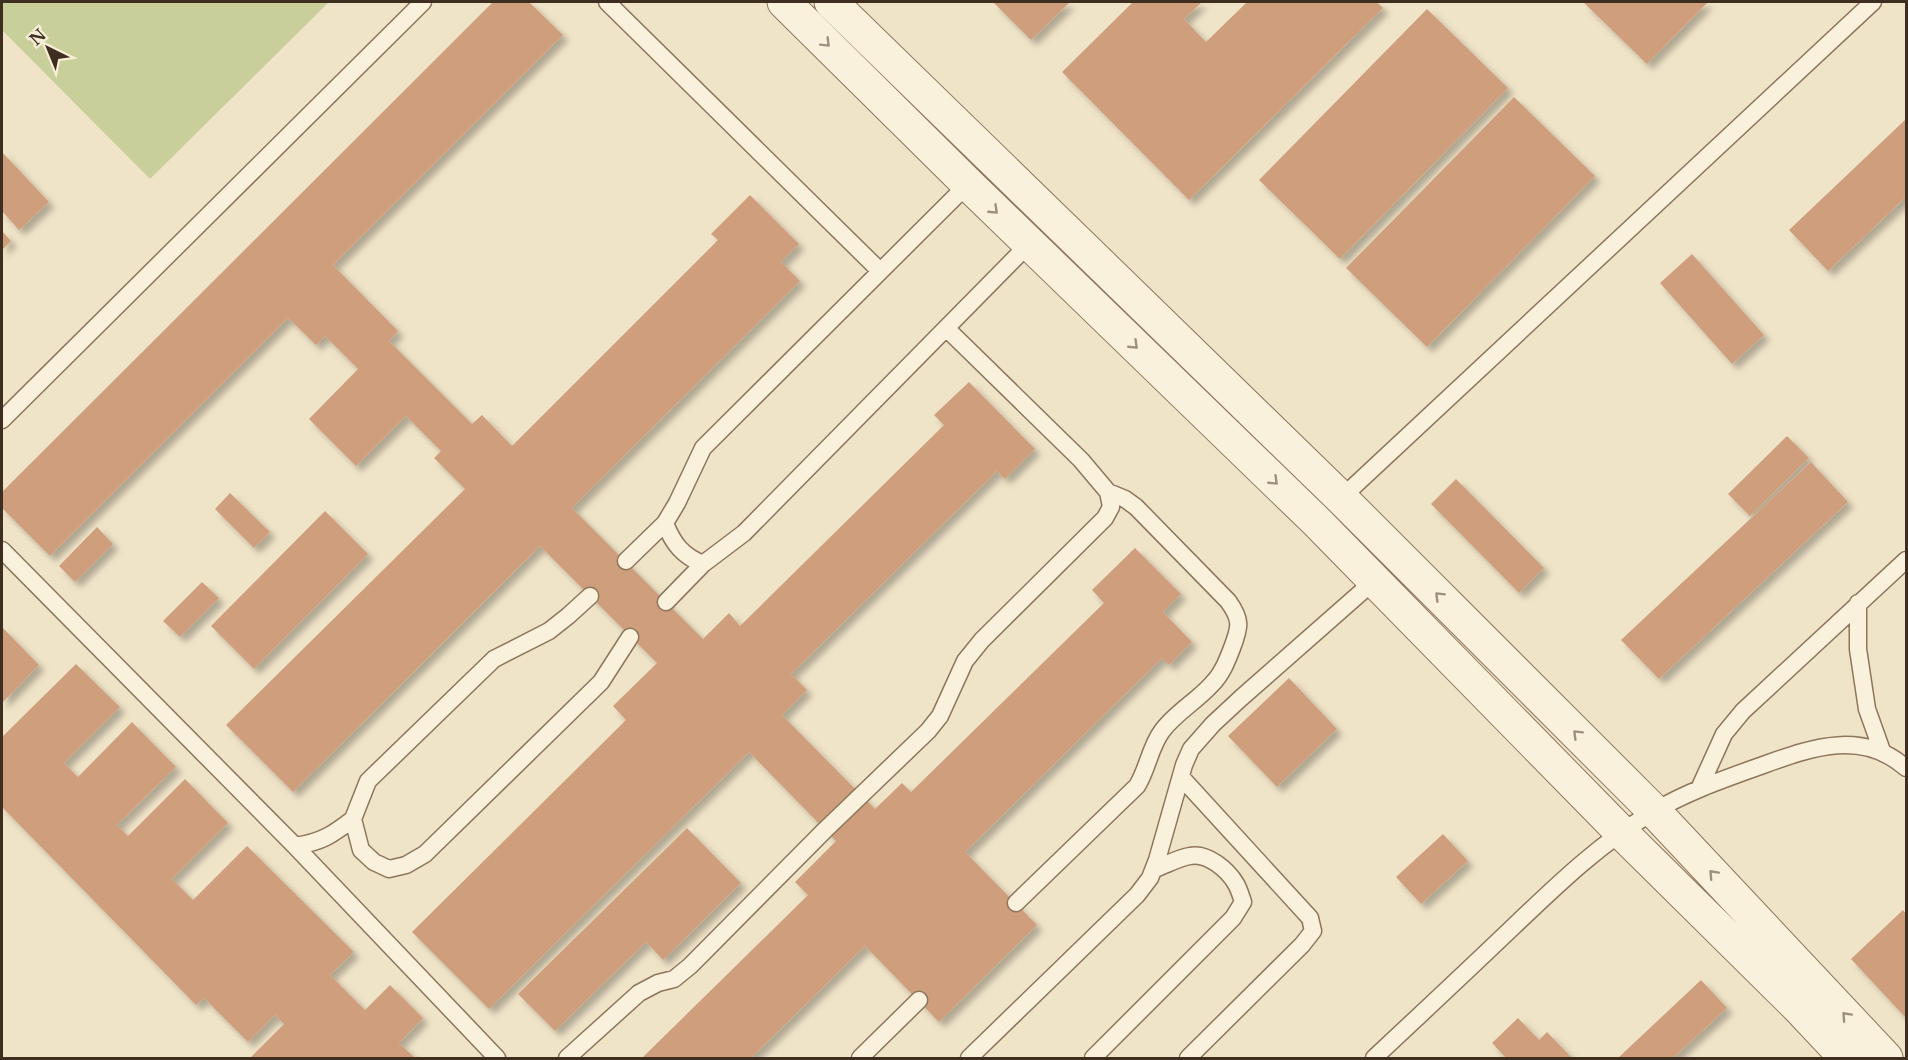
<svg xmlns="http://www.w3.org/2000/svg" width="1908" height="1060" font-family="'Libre Baskerville',serif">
<defs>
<filter id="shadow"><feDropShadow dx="5.5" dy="5.5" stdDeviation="3" flood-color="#0004"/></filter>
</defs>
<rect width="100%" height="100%" fill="#f0e4c8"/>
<!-- green -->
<path fill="#c9cf9b" d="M2,2H329L150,179L2,30Z"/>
<!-- building -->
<path fill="#cf9f7d" filter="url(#shadow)" d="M493,2H529L563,35L333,265L398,331L389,341L472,424L482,415L512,446L718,240L711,234L750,195L799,244L781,262L800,281L572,508L703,639L729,613L740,626L944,425L934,415L969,382L1035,449L1005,479L997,471L791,674L807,690L782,715L875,809L902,783L911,792L1104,603L1092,590L1135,548L1181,594L1163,612L1192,642L1169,665L1162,658L965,852L1037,925L939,1022L865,946L751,1058H642L808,895L795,882L836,841L749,752L489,1009L412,932L626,720L613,706L657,663L540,546L293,792L226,725L465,489L434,458L441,451L406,416L356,466L309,419L358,369L325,336L316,345L288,318L50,556L2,508V492Z
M993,2H1070L1031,40Z
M1133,2H1202L1184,19L1206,42L1247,2H1377L1383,8L1189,200L1062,72Z
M1583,2H1708L1647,64Z
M1427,9L1508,88L1340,259L1259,180Z
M1514,97L1595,176L1427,347L1346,268Z
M1906,119V197L1828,271L1789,230Z
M2,152L49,202L19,230L2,211Z
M2,231L11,241L2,250Z
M1692,254L1764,335L1732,364L1660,283Z
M1787,436L1809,458L1750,516L1728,494Z
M1811,462L1848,502L1659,679L1621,640Z
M1456,479L1544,568L1519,593L1431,504Z
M230,493L270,532L254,548L215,509Z
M325,511L368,554L254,669L211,626Z
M97,527L113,544L75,582L59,566Z
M202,582L219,598L180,637L163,621Z
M2,627L39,665L2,703Z
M76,664L120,707L64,763L78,777L132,722L176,767L117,825L128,836L185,779L228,823L172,879L193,900L247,846L354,952L330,975L365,1010L390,985L423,1018L399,1043L415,1058H250L284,1024L275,1015L248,1042L204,998L196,1005L2,807V737Z
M1289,678L1337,729L1277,787L1228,736Z
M687,828L741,883L663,960L646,942L555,1031L518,994Z
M1443,834L1468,861L1421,904L1396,877Z
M1903,910L1906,914V1018L1851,959Z
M1701,980L1727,1008L1673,1058H1618Z
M1518,1018L1539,1040L1547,1032L1572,1058H1506L1492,1043Z"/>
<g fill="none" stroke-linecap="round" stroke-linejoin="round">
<defs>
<path id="service" d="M607,2L880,271
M2,420L423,2
M1337,502L1873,2
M665,523C673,544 683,556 703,564
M2,550L295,846L497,1058
M626,561L665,523L677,503L703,448L968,184
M590,596L568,616L549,631L494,659L368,781L353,819L361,850L374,862L389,869L406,865L425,854L601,682L630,637
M666,602L703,564L744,533L1029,244
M1858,603V649L1867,709L1882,751
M1181,777L1310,918L1313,931L1302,945L1188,1058
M1699,789L1724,734L1743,711L1906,560
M295,846C322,842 332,835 353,819
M1016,903L1137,786C1148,768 1150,747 1162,731C1175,713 1197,701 1212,684C1222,674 1227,661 1232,648C1240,627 1242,620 1228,601L1136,507L1125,499L1108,492
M567,1058L639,993L658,983L674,979L690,966L825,830L928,731L940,716L965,661L982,640L1105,518L1111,507L1108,492L1081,460L946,328
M860,1058L919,1000
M969,1058L1137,895L1150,878L1157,860L1184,765L1191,749L1213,724L1241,698L1374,581
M1093,1058L1233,918L1243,902C1241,896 1239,889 1236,884C1228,870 1207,852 1190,856C1178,858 1166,865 1154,869
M1374,1058C1420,1015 1467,971 1513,927C1556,886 1600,843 1653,812C1688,791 1727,778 1766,764C1813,747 1863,730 1906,768"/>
<path id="minor" d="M784,2L968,184L1317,522L1621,832L1798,1007L1846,1058
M831,2L1341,498L1654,811L1886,1058"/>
</defs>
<!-- service casing -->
<use href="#service" stroke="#8d765c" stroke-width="19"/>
<!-- minor casing -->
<use href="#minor" stroke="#8d765c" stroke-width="35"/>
<!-- service -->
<use href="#service" stroke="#faf1dc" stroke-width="16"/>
<!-- minor -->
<use href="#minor" stroke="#faf1dc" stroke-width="33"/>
</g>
<!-- one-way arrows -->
<defs><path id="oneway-chevron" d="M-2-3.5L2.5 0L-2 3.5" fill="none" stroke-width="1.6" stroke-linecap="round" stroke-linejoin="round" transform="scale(1.5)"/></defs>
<g stroke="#9c907e">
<use href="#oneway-chevron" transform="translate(826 43) rotate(45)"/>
<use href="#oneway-chevron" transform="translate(994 210) rotate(44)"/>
<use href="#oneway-chevron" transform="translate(1134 345) rotate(44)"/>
<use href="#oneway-chevron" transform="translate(1274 481) rotate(44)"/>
<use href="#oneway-chevron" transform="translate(1439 596) rotate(-135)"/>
<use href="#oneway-chevron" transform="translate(1577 734) rotate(-135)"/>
<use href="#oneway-chevron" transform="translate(1713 874) rotate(-133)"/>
<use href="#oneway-chevron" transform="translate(1846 1016) rotate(-133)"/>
</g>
<!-- border -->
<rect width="1908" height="1060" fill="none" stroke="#3d2e20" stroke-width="6"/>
<!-- north arrow -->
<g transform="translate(48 48) rotate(317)" stroke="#f7eed8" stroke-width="4.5" paint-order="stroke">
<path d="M0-4.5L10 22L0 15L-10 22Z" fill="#3d2e20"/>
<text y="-9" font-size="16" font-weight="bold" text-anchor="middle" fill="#3d2e20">N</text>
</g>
</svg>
